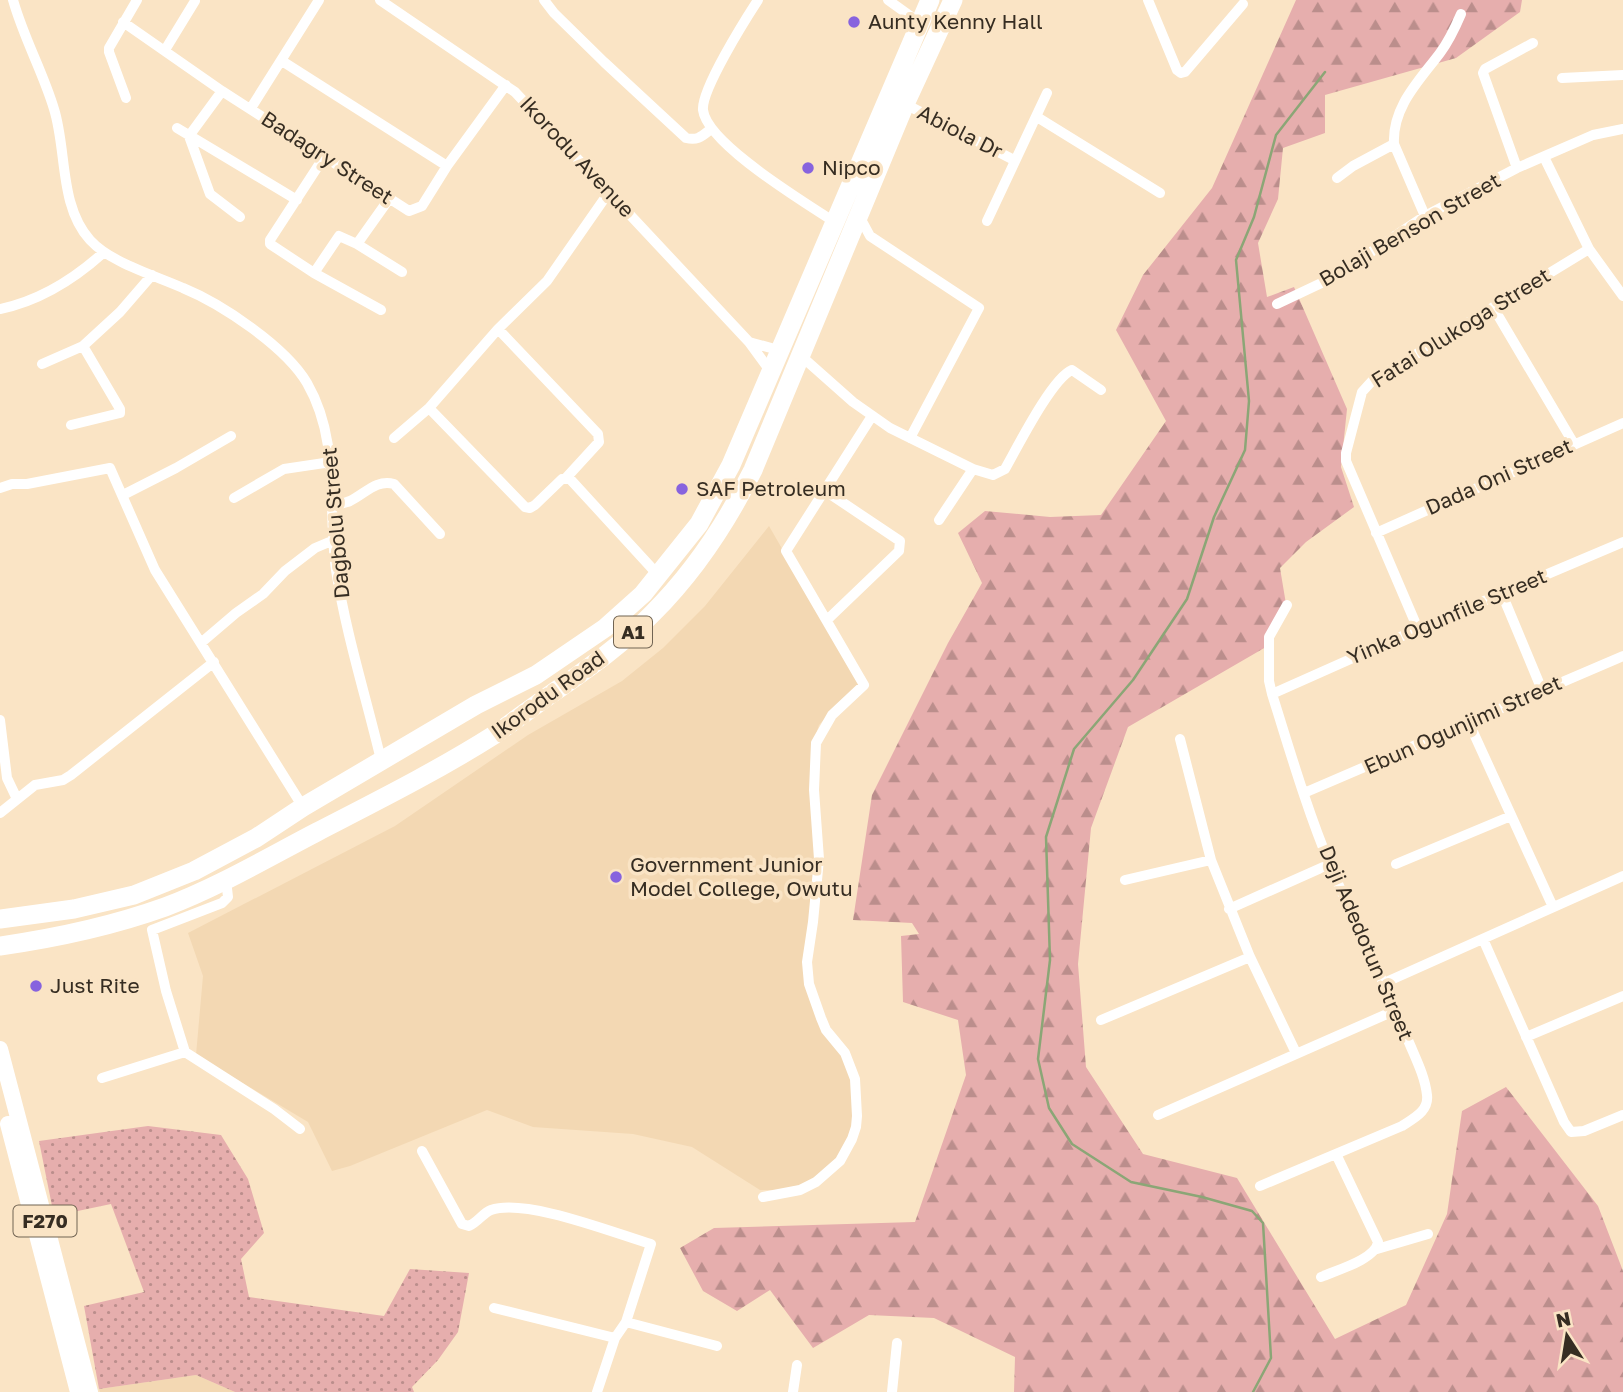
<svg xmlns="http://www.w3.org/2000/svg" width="1623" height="1392" font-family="'Golos Text',sans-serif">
<defs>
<pattern id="grass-dots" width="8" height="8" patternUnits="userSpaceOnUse" patternTransform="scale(1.75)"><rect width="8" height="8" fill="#e6aead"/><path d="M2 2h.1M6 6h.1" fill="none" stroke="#bb8e8c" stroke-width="1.8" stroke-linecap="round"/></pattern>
<pattern id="forest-firs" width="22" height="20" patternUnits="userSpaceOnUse" patternTransform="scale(1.75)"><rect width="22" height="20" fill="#e6aead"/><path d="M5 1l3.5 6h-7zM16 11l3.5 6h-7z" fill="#bb8e8c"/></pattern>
</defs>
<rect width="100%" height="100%" fill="#fae4c5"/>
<!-- built -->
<path fill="#f3d8b3" d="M769,526L861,686L836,707L819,725L811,750L815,850L805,980L844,1059L852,1082V1125L846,1144L836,1160L821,1173L801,1185L778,1190H760L692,1147L633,1134L533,1127L487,1110L350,1166L332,1171L308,1122L196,1055L203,976L188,933L395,826L528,735L622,681L663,648L705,606Z
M196,1375L235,1392H100L99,1389Z"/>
<!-- grass -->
<path fill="url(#grass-dots)" d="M148,1126L221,1135L248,1179L264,1233L241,1259L249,1297L384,1316L410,1269L469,1273L458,1332L438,1360L412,1387L414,1392H235L196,1375L99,1389L84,1306L144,1292L111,1204L54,1216L39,1141Z"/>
<!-- forest -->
<path fill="url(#forest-firs)" d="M1296,0H1522L1520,12L1456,58L1325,95V133L1283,148L1278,199L1258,243L1267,297L1294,287L1347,409L1341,467L1354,507L1306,542L1280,568L1286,604L1266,647L1128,727L1091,828L1078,964L1086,1067L1143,1154L1237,1178L1335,1339L1406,1305L1447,1214L1462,1111L1506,1087L1598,1206L1623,1271V1392H1014L1015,1357L934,1318L869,1315L813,1348L770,1290L737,1311L703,1291L680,1248L714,1228L915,1222L966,1075L958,1020L903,1002L901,936L919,934L912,923L853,920L872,795L948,643L982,583L958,533L985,511L1050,517L1101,515L1166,421L1116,330L1143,275L1212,188Z"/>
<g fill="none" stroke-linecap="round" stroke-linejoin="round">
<!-- stream -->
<path stroke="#8ba676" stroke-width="2.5" d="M1253,1392L1271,1358L1263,1223L1252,1211L1202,1197L1131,1182L1072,1144L1049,1108L1038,1059L1050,960L1046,837L1074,749L1133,680L1187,599L1214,517L1245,450L1249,401L1236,260L1254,217L1276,135L1325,72"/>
<!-- street -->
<path stroke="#fff" stroke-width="10" d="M13,0C24,39 43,72 54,109C67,150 59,206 90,240C111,263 154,275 183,288C222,304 286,347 307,383C341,442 327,506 336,570C346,634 366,697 381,760
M380,0L515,92L749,342L771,372
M544,0L554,13L604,62L686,138C698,141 702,136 711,129
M758,0C745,20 701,90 703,110C707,144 806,203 836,223
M888,0L920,23
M1148,0L1177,70L1181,73L1185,72L1243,4
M123,22L222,91L409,211L422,206L447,166L506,85
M165,50L195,1
M282,61L447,166
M1562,78L1623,75
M222,91L189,136L210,194L240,217
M126,98L109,52V48L137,0
M905,104L1014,160
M251,108L319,0
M1037,117L1160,193
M177,128L297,200
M1394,144L1425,216
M324,157L270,240V244L314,273L381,310
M1544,157L1589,249L1623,296
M1517,168L1483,73L1485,69L1533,43
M1337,178L1353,166L1394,144C1392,107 1419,81 1440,53C1449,41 1455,28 1461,14
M857,218L863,223L870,236L979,308L910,438
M987,221L1047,93
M357,244L402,272
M314,273L339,236L357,244L389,199
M1277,304L1332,278L1425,216L1517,168L1593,135L1623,129
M1493,307L1574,444
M0,309C39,301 74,279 103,253
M498,329L598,434L599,442L566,478
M749,342L782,351
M800,355L853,402L890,428L973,469L993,475L1005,469C1017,448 1052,378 1072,370L1101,390
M42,364L83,346L120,312L152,275
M429,408L525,507L530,508L535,505L562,479H570L659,576
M71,425L120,413V409L83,346
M394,438L429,408L498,329L547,281L609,192
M0,488L12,484H27L110,468L155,570L303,807
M824,490L900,541L899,551L827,620
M123,495L176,468L231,436
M234,498L284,469L331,462
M333,506C339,504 345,503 350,501C365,494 376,479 394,484L440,534
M939,520L973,469
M1376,533L1623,423
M1502,594L1542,690
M1418,629L1346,461V453L1362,392L1372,381L1589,249
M202,642L236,613L263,594L285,571L315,548L334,540
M1272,694L1418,629L1623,542
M0,720L7,778L17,799
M1469,723L1553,907
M1180,739L1211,860L1250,957L1296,1053
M1304,793L1623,656
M0,813L35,785L63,780L71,775L214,662
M1396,864L1511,816
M1125,880L1211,860
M1229,909L1330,864
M1483,939L1564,1122L1571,1132L1584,1131L1623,1115
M1384,983L1623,876
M1101,1020L1250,957
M1526,1037L1623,996
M185,1052L274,1109L300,1129
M102,1078L185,1052L166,991L152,930L222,903L228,897L226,880
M1158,1115L1396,1010
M422,1151L462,1224L469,1226C478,1222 483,1213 491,1210C526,1198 614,1233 651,1244L626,1322L615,1338L597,1392
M1260,1186L1402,1126C1414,1118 1429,1111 1427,1095C1425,1076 1415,1057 1408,1040C1384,981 1355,924 1330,865C1307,810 1290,751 1272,694L1269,681V637L1287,605
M763,1197L800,1190L816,1182L840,1161L852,1139L856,1127L857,1116L855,1079L845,1053L826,1030L821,1018L809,984L807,962L813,922L819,859L814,790L816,743L832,715L864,685L786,551L872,416
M1377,1249L1428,1234
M1321,1277C1337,1270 1376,1259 1378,1242L1336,1154
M494,1308L615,1338
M626,1322L717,1346
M793,1392L797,1365
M892,1392L897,1343"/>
<!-- primary -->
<path stroke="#fff" stroke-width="16" d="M0,1049L90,1392
M8,1124L78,1392"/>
<!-- highway -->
<path stroke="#fff" stroke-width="19" d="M0,919L74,909L134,895L194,871L256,838L303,807L476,705L536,675L605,628L643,594L699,524L731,465L930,0
M0,946C56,938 112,926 165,907C218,887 267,858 317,832C377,801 437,771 494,735C514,721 534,706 554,692C589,668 624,643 653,613C695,571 727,522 753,470L905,104L953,0"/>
</g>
<!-- markers -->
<g fill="#8763de" stroke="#fae4c5" stroke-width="2.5">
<circle cx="854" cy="22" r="7"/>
<circle cx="808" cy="168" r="7"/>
<circle cx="682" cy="489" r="7"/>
<circle cx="616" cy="877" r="7"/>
<circle cx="36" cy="986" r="7"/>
</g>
<g text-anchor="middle" stroke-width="7" stroke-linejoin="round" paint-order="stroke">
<!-- shield labels -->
<g fill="#fae4c5" stroke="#716453" stroke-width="2">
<rect x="614" y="616.5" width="38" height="31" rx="5"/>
<rect x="13.5" y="1205.5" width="63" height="31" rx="5"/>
</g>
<g font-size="19" font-weight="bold" fill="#362d22">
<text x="633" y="639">A1</text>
<text x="45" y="1228">F270</text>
</g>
<!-- poi labels -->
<g font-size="21" fill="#362d22" stroke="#fae4c5" text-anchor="start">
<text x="868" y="29">Aunty Kenny Hall</text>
<text x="822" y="175">Nipco</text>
<text x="696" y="496">SAF Petroleum</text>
<text x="630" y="872">Government Junior<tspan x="630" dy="24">Model College, Owutu</tspan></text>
<text x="50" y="993">Just Rite</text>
</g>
<!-- street labels -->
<g font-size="21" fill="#362d22" stroke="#fae4c5">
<text transform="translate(960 132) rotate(27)" y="7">Abiola Dr</text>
<text transform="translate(577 157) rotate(47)" y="7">Ikorodu Avenue</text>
<text transform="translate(327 158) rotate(33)" y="7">Badagry Street</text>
<text transform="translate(1410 230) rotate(-30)" y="7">Bolaji Benson Street</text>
<text transform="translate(1461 328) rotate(-32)" y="7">Fatai Olukoga Street</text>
<text transform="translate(1499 477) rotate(-24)" y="7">Dada Oni Street</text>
<text transform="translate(336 523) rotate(-95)" y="7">Dagbolu Street</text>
<text transform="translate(1447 617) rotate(-23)" y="7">Yinka Ogunfile Street</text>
<text transform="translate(548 695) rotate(-36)" y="7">Ikorodu Road</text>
<text transform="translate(1463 725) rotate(-24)" y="7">Ebun Ogunjimi Street</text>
<text transform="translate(1366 943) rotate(67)" y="7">Deji Adedotun Street</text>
</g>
</g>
<!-- north arrow -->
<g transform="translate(1567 1336) rotate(348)" stroke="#fae4c5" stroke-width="5" paint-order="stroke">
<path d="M0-5L12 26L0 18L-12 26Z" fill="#362d22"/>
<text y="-10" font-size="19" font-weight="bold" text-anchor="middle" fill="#362d22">N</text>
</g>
</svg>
